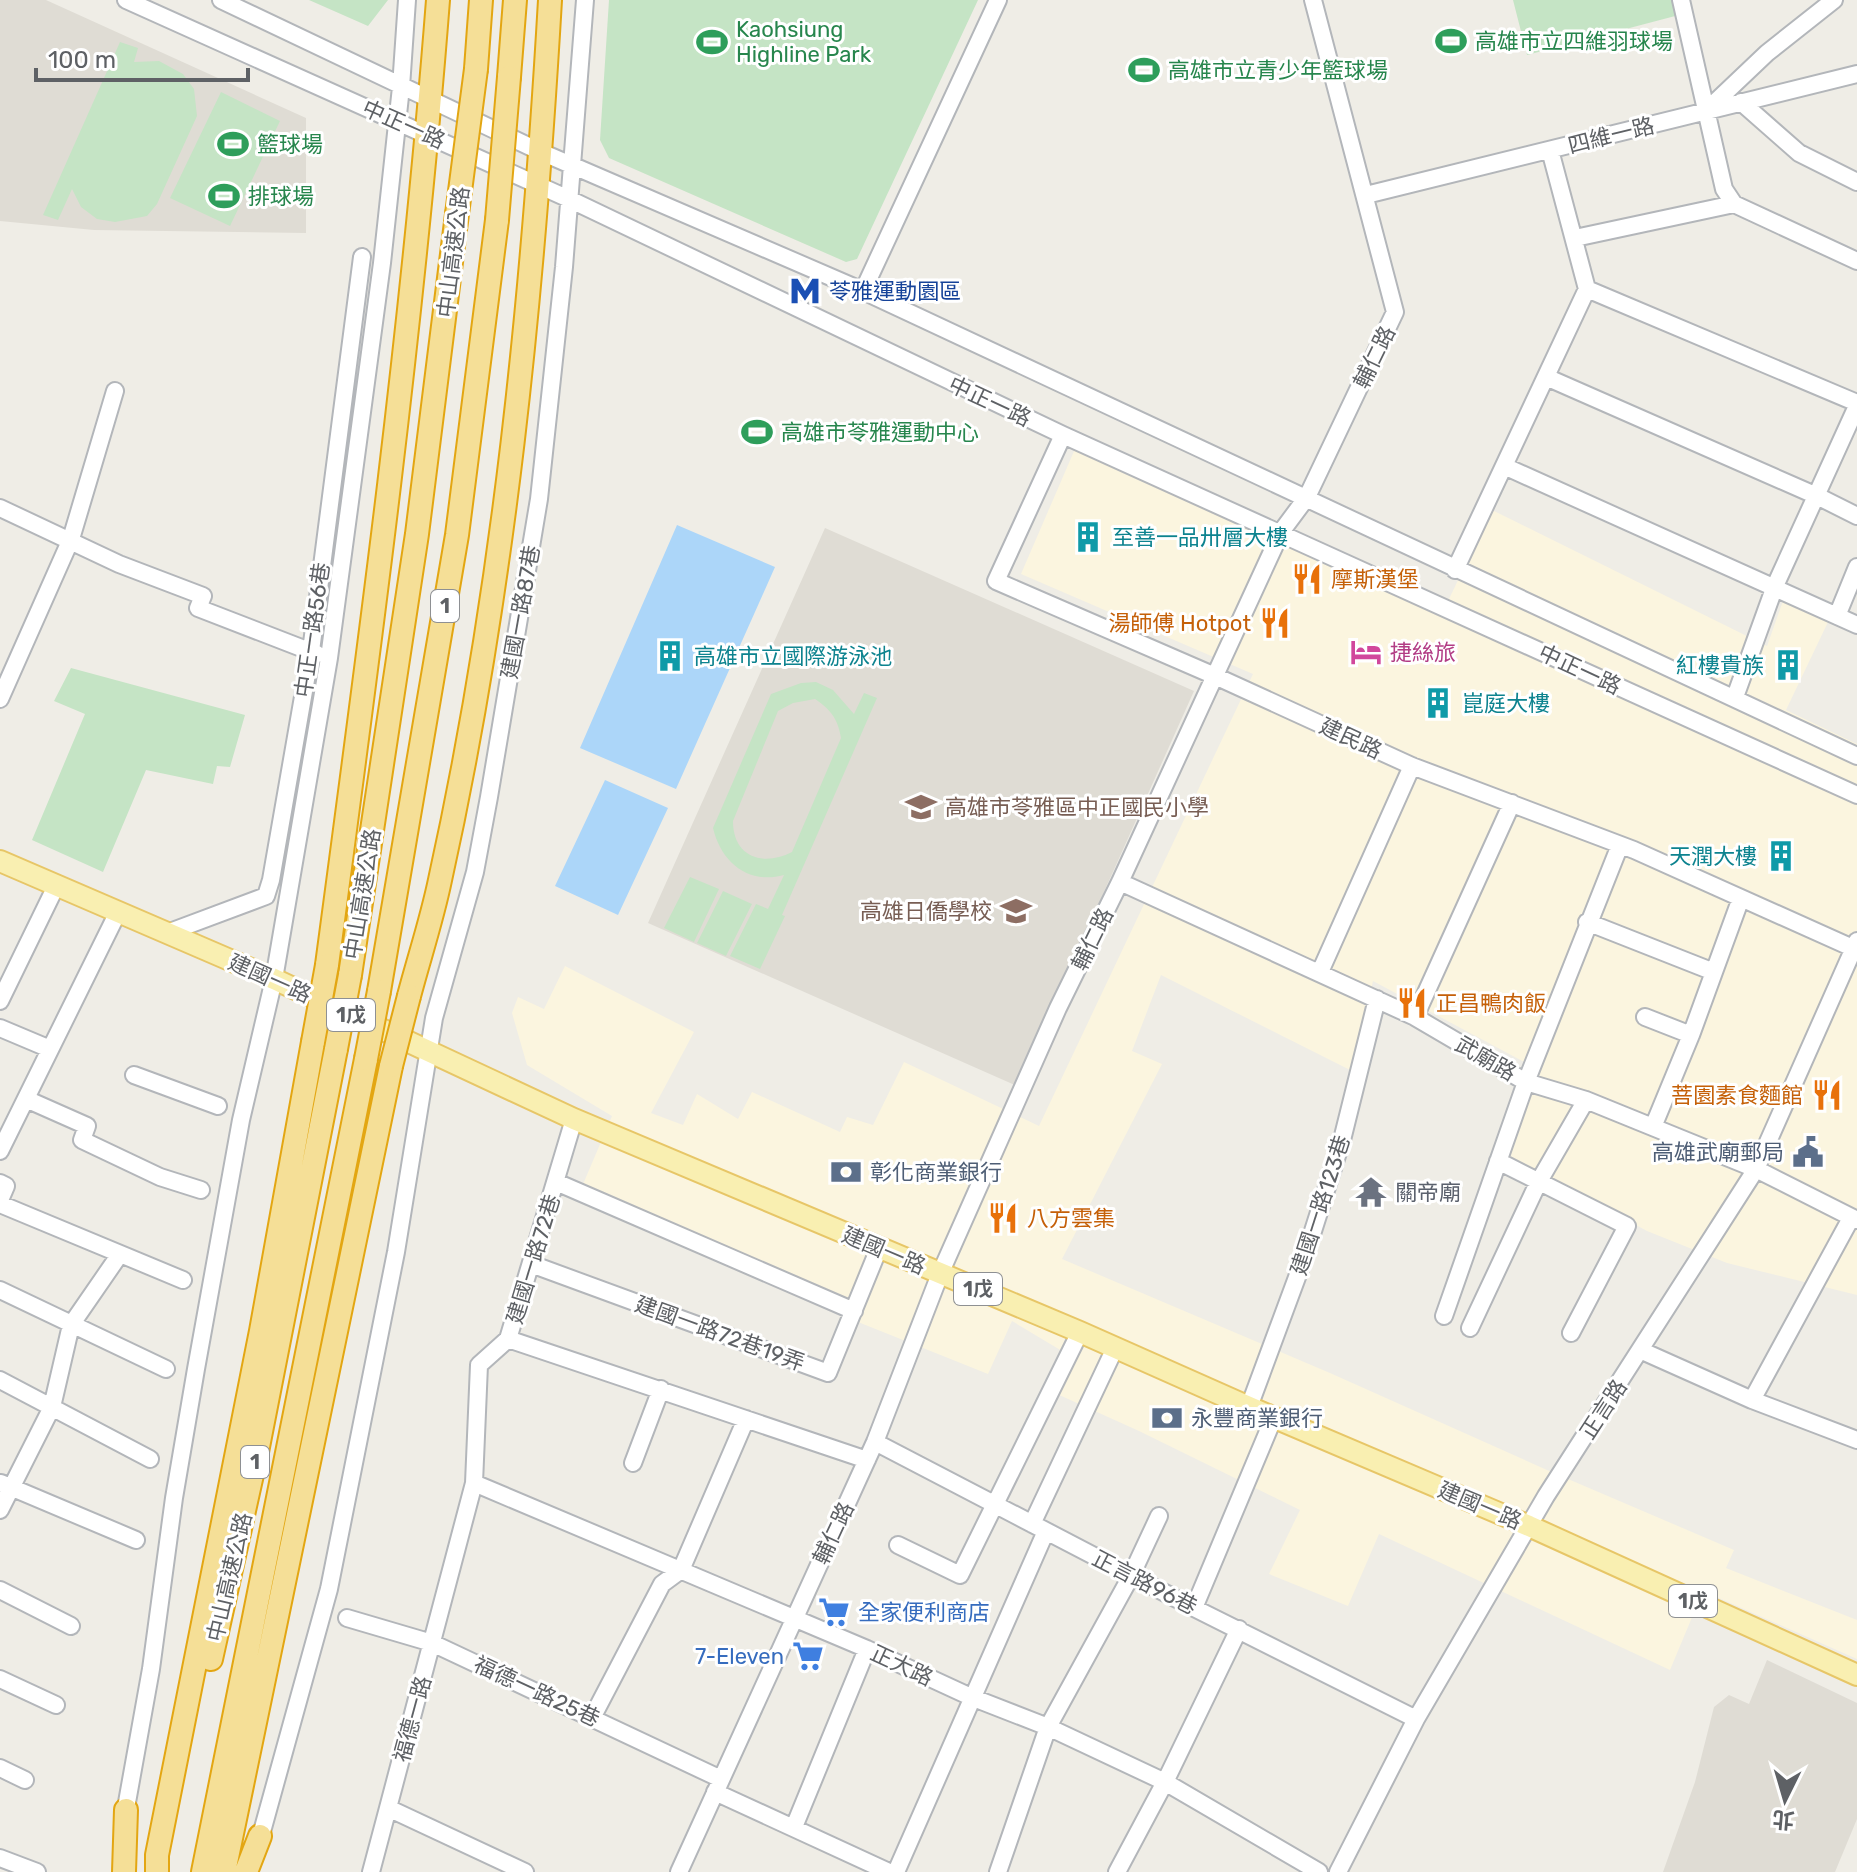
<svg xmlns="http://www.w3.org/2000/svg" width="1857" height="1872" font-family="Rubik,'Noto Sans TC',sans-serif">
<rect width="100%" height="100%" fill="#efede6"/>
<!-- commercial -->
<path fill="#fbf5df" d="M1081,435L1448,601L1492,510L1767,646L1784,598L1828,622L1786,710L1857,744V1295L1727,1263L1647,1231L1497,1149L1526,1063L1373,981L1352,1071L1161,975L1132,1051L1162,1064L1062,1259L1330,1373L1547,1470L1734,1550L1726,1568L1857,1620V1659L1703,1591L1670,1670L1379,1534L1348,1606L1269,1574L1300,1510L1139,1431L1046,1389L1062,1351L1012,1321L988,1374L858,1322L578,1196L612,1116L527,1065L512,1013L518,997L544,1009L565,966L694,1032L651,1113L683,1125L697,1094L738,1119L752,1092L840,1132L847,1117L873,1125L904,1062L1039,1126L1253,674L1021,574Z"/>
<!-- education -->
<path fill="#dfdcd4" d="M0,0H46L306,118V233L94,230L0,221Z
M825,528L1194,691L1017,1086L648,923Z
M1767,1660L1857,1703V1819L1835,1872H1663L1695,1782L1714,1707L1729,1695L1749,1704Z"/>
<!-- green -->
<path fill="#c5e4c5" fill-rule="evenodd" d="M309,0H388L368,26Z
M609,0H978L857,259L846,262L609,158L600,140Z
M1513,0H1675L1679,15L1527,55Z
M120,42L138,48L134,62L159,61L183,74L194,89L197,116L157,204L147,216L115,222L97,219L81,207L72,189L58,220L43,215Z
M221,92L280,121L230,226L170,198Z
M71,668L245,715L230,767L217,766L213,784L146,770L103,872L32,840L85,714L54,701Z
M816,682L833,690L854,714L864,693L877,698L782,915L785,916L760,969L730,956L756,904L768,909L784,875C748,885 721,862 713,828L771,694L801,683ZM815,699C831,710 838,719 841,738L792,852C763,867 733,857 733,821L778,711L793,703Z
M690,877L719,889L694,942L664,928Z
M723,891L752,904L726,956L697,943Z"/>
<!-- water -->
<path fill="#acd6f9" d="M677,525L775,567L676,789L580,748Z
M605,780L668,808L618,915L555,886Z"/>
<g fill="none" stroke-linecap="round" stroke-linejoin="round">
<defs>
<path id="minor" d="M126,0L569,199L1063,435L1857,795
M221,0L541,152L863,291L1857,756
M1681,0L1724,189L1734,204L1857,261
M1741,102L1799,153L1857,182
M1708,109L1767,53L1834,0
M1366,195L1857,74
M1575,238L1734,204
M1587,289L1857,403
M863,291L998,0
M1546,377L1817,496L1857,516
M1063,435L996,581L1215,676L1412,766L1634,850L1857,950
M1504,466L1857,625
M0,508L119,564L203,596L198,608L317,654
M1455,570L1587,289L1550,150
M1837,616L1857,567
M1735,697L1775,586L1857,406
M0,699L71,539L115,391
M1120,882L1415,1017L1526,1082L1586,1100L1756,1169L1857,1220
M1587,922L1714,972
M167,933L266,896L271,880L311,651L362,257
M1320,972L1412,766
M0,1001L57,884
M1415,1017L1512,803
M1645,1017L1691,1035
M0,1028L50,1049
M134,1075L218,1106
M26,1099L87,1126L82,1140L160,1177L201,1190
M1653,1127L1691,1035L1741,898
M0,1151L118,912
M1498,1161L1627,1226L1571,1333
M556,1182L854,1311
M0,1183L6,1186L0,1200
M0,1204L183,1280
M531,1264L828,1373L879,1248
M0,1290L166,1369
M1444,1316L1526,1082L1620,845
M1470,1328L1538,1183L1586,1100
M508,1339L867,1460
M1640,1350L1752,1400L1857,1440
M0,1380L150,1459
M1752,1400L1851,1218
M1249,1407L1306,1253L1342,1140L1377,999
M875,1442L1194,1608L1416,1719
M633,1463L661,1389
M1,1483L136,1540
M474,1483L867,1649L971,1697L1048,1727L1165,1782L1319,1872
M0,1510L52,1407L71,1325L120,1254
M1032,1524L1115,1348
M898,1545L960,1575L1080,1332
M0,1590L71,1626
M1194,1608L1274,1417
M347,1618L432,1643L721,1779
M0,1679L56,1705
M593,1716L662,1584L681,1570L746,1419
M0,1768L25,1780
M715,1792L889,1872
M124,1819L151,1669L174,1498L196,1369L241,1120L274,979L329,658L382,263L401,87L407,0
M794,1827L867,1649
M258,1846L329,1589L396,1252L434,1018L475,872L489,797L539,499L564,267L585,0
M0,1858L37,1872
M371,1872L388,1808
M525,1872L388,1808L474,1483L479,1365L508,1339L574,1119
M679,1872L875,1442L940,1274L1058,1008L1120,882L1281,532L1307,497L1395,312L1313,0
M896,1872L1046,1531
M998,1872L1048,1727L1131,1576L1159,1516
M1117,1872L1165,1782L1239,1629
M1338,1872L1416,1719L1546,1496L1756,1169L1857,941"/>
<path id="major" d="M0,861L274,979L574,1119L1080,1332L1242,1404L1529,1526L1857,1675"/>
<path id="highway" d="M476,69L481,0
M509,77L515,0
M327,965C370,644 413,323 438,0
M350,975L417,534L457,214
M379,991L457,535L497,220
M409,996C419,958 432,919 440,880C504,591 533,295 550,0
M211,1659L257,1452L336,1049
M124,1872L126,1810
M157,1872V1855L261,1331L313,1042
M203,1872L366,1059
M224,1872L391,1066
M246,1872L260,1836"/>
</defs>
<!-- minor casing -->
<use href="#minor" stroke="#b3b6ba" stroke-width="20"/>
<!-- major casing -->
<use href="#major" stroke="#e7c667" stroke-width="24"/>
<!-- highway casing -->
<use href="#highway" stroke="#e3a612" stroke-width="26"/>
<!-- minor -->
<use href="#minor" stroke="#fff" stroke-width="16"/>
<!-- major -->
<use href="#major" stroke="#f9efb1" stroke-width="20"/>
<!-- highway -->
<use href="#highway" stroke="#f5df97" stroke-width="22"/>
<defs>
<path id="highway-bridge" d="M457,214L476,69
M497,220L509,77
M313,1042L327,965
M336,1049L350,975
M366,1059L379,991
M391,1066L409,996"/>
</defs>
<!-- highway-bridge casing -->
<use href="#highway-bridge" stroke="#e3a612" stroke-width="26" stroke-linecap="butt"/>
<!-- highway-bridge -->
<use href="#highway-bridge" stroke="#f5df97" stroke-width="22"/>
</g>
<!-- icons -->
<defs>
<symbol id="stadium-bare" viewBox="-9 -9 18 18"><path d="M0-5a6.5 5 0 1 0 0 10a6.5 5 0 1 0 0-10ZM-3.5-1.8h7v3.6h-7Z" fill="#2e9e5b" stroke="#fff" stroke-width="2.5" paint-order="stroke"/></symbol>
<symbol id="metro-bare" viewBox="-9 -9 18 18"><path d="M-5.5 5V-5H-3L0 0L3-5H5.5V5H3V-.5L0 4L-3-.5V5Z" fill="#1a4fb4" stroke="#fff" stroke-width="2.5" paint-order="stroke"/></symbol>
<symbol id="building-bare" viewBox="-9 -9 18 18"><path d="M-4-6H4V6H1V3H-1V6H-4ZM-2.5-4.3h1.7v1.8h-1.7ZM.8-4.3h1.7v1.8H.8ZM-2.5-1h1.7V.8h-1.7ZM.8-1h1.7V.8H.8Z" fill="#0f9aa8" stroke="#fff" stroke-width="2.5" paint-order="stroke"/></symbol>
<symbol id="restaurant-bare" viewBox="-9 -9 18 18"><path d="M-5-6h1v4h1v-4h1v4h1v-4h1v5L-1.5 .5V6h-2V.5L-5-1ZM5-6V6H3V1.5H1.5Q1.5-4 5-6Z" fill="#e8710a" stroke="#fff" stroke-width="2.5" paint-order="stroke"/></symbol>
<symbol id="hotel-bare" viewBox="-9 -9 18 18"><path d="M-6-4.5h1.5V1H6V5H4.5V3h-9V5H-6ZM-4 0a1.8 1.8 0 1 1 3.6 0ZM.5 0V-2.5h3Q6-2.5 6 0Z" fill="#d1479c" stroke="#fff" stroke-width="2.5" paint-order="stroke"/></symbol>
<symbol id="school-bare" viewBox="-9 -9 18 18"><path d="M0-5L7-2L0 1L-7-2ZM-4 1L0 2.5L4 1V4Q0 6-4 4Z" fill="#8d6e63" stroke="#fff" stroke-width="2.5" paint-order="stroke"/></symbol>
<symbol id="civic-bare" viewBox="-9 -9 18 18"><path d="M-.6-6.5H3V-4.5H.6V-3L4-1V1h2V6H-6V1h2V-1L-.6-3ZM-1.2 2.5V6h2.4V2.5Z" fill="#5c6f8a" stroke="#fff" stroke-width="2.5" paint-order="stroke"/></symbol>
<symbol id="bank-bare" viewBox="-9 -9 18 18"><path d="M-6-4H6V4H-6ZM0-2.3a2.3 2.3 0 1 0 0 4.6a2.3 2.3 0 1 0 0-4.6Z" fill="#5c6f8a" stroke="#fff" stroke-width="2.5" paint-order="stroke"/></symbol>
<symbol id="temple-bare" viewBox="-9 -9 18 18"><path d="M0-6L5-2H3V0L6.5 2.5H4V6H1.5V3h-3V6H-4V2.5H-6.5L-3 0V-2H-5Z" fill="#6b7280" stroke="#fff" stroke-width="2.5" paint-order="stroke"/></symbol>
<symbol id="supermarket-bare" viewBox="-9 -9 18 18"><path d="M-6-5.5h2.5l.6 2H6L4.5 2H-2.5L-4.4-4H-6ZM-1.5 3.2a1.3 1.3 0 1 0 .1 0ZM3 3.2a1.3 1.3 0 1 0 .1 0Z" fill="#3f7fe0" stroke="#fff" stroke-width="2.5" paint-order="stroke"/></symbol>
</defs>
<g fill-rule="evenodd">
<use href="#stadium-bare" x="1429" y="19" width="44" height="44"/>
<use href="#stadium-bare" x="690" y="20" width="44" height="44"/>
<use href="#stadium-bare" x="1122" y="48" width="44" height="44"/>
<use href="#stadium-bare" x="211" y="122" width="44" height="44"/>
<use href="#stadium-bare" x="202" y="174" width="44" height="44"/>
<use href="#metro-bare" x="783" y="269" width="44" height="44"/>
<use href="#stadium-bare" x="735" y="410" width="44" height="44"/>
<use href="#building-bare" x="1066" y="515" width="44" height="44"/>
<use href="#restaurant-bare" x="1285" y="557" width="44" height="44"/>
<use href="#restaurant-bare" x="1253" y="601" width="44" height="44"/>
<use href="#hotel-bare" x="1344" y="630" width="44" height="44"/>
<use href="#building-bare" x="648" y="634" width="44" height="44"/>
<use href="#building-bare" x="1766" y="643" width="44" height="44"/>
<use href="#building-bare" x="1416" y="681" width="44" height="44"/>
<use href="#school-bare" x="899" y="785" width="44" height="44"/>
<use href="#building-bare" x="1759" y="834" width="44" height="44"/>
<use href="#school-bare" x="994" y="889" width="44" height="44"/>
<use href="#restaurant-bare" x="1390" y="981" width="44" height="44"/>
<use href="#restaurant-bare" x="1805" y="1073" width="44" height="44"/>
<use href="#civic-bare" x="1786" y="1130" width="44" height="44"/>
<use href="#bank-bare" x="824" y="1150" width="44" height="44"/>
<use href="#temple-bare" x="1349" y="1170" width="44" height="44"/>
<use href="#restaurant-bare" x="981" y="1196" width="44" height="44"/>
<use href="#bank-bare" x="1145" y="1396" width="44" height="44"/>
<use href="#supermarket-bare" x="812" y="1590" width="44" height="44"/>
<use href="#supermarket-bare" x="786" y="1634" width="44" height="44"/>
</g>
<g text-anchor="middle" stroke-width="6" stroke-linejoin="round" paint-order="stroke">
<!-- shield labels -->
<g fill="#fff" stroke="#8e9093" stroke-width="2">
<rect x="431" y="590" width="28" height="32" rx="6"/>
<rect x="327" y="999" width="48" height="32" rx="6"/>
<rect x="954" y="1273" width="48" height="32" rx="6"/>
<rect x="241" y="1446" width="28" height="32" rx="6"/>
<rect x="1669" y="1585" width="48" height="32" rx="6"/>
</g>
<g font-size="20" font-weight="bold" fill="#5e6165">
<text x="445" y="613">1</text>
<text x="351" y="1022">1戊</text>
<text x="978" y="1296">1戊</text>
<text x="255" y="1469">1</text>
<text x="1693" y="1608">1戊</text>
</g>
<!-- leisure labels -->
<g font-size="22" fill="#27864d" stroke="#fff" text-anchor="start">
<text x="736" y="37">Kaohsiung<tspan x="736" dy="25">Highline Park</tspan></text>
<text x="1475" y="49">高雄市立四維羽球場</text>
<text x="1168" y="78">高雄市立青少年籃球場</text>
<text x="257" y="152">籃球場</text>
<text x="248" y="204">排球場</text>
<text x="781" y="440">高雄市苓雅運動中心</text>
</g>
<!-- street labels -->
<g font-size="22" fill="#5e6165" stroke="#fff">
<text transform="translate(404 124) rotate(24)" y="8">中正一路</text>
<text transform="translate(1611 135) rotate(-14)" y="8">四維一路</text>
<text transform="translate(453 252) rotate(-83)" y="8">中山高速公路</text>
<text transform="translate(1374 357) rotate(-64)" y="8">輔仁路</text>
<text transform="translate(990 401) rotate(25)" y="8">中正一路</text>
<text transform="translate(520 612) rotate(-80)" y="8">建國一路87巷</text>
<text transform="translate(312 630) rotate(-82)" y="8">中正一路56巷</text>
<text transform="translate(1580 669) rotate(25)" y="8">中正一路</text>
<text transform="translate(1351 738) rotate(25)" y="8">建民路</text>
<text transform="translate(362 894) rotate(-81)" y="8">中山高速公路</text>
<text transform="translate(1092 939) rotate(-64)" y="8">輔仁路</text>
<text transform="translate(270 978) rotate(24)" y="8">建國一路</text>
<text transform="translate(1486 1058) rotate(30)" y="8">武廟路</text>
<text transform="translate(1320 1205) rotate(-72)" y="8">建國一路123巷</text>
<text transform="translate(884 1250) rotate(23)" y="8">建國一路</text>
<text transform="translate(533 1259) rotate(-73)" y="8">建國一路72巷</text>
<text transform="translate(720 1333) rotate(20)" y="8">建國一路72巷19弄</text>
<text transform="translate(1603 1409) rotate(-57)" y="8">正言路</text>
<text transform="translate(1480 1505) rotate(23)" y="8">建國一路</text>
<text transform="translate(833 1533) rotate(-65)" y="8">輔仁路</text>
<text transform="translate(229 1577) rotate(-77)" y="8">中山高速公路</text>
<text transform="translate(1145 1582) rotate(27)" y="8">正言路96巷</text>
<text transform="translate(902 1665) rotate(25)" y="8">正大路</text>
<text transform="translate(537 1691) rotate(25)" y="8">福德一路25巷</text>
<text transform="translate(412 1719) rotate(-75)" y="8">福德一路</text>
</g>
<!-- transit labels -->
<g font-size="22" fill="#164399" stroke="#fff" text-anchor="start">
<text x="829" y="299">苓雅運動園區</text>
</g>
<!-- culture labels -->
<g font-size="22" fill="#0d838f" stroke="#fff" text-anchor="start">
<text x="1112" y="545">至善一品卅層大樓</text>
<text x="694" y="664">高雄市立國際游泳池</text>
<text x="1764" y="673" text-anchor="end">紅樓貴族</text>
<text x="1462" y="711">崑庭大樓</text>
<text x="1757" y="864" text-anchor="end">天潤大樓</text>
</g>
<!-- food labels -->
<g font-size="22" fill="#c56008" stroke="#fff" text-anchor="start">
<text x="1331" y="587">摩斯漢堡</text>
<text x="1251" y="631" text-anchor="end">湯師傅 Hotpot</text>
<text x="1436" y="1011">正昌鴨肉飯</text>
<text x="1803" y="1103" text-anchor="end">菩園素食麵館</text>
<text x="1027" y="1226">八方雲集</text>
</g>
<!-- hotel labels -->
<g font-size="22" fill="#b23c85" stroke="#fff" text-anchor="start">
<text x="1390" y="660">捷絲旅</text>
</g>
<!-- education labels -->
<g font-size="22" fill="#785e54" stroke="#fff" text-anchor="start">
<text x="945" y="815">高雄市苓雅區中正國民小學</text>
<text x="992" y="919" text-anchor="end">高雄日僑學校</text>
</g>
<!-- service labels -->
<g font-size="22" fill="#4e5e75" stroke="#fff" text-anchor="start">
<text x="1784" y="1160" text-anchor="end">高雄武廟郵局</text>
<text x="870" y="1180">彰化商業銀行</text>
<text x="1191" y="1426">永豐商業銀行</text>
</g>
<!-- worship labels -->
<g font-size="22" fill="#5b616d" stroke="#fff" text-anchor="start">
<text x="1395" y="1200">關帝廟</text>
</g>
<!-- shop labels -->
<g font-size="22" fill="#366cbe" stroke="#fff" text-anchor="start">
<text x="858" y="1620">全家便利商店</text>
<text x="784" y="1664" text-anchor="end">7-Eleven</text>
</g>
</g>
<!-- north arrow -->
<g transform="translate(1785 1800) rotate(185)" stroke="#ffffff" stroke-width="6" paint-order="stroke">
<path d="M0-6L14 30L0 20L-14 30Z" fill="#5e6165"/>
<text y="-12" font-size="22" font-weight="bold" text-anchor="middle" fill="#5e6165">北</text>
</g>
<!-- scale -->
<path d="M36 68v12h212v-12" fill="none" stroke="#5e6165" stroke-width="4"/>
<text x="48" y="68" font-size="24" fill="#5e6165" stroke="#ffffff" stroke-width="6" paint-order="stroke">100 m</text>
</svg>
